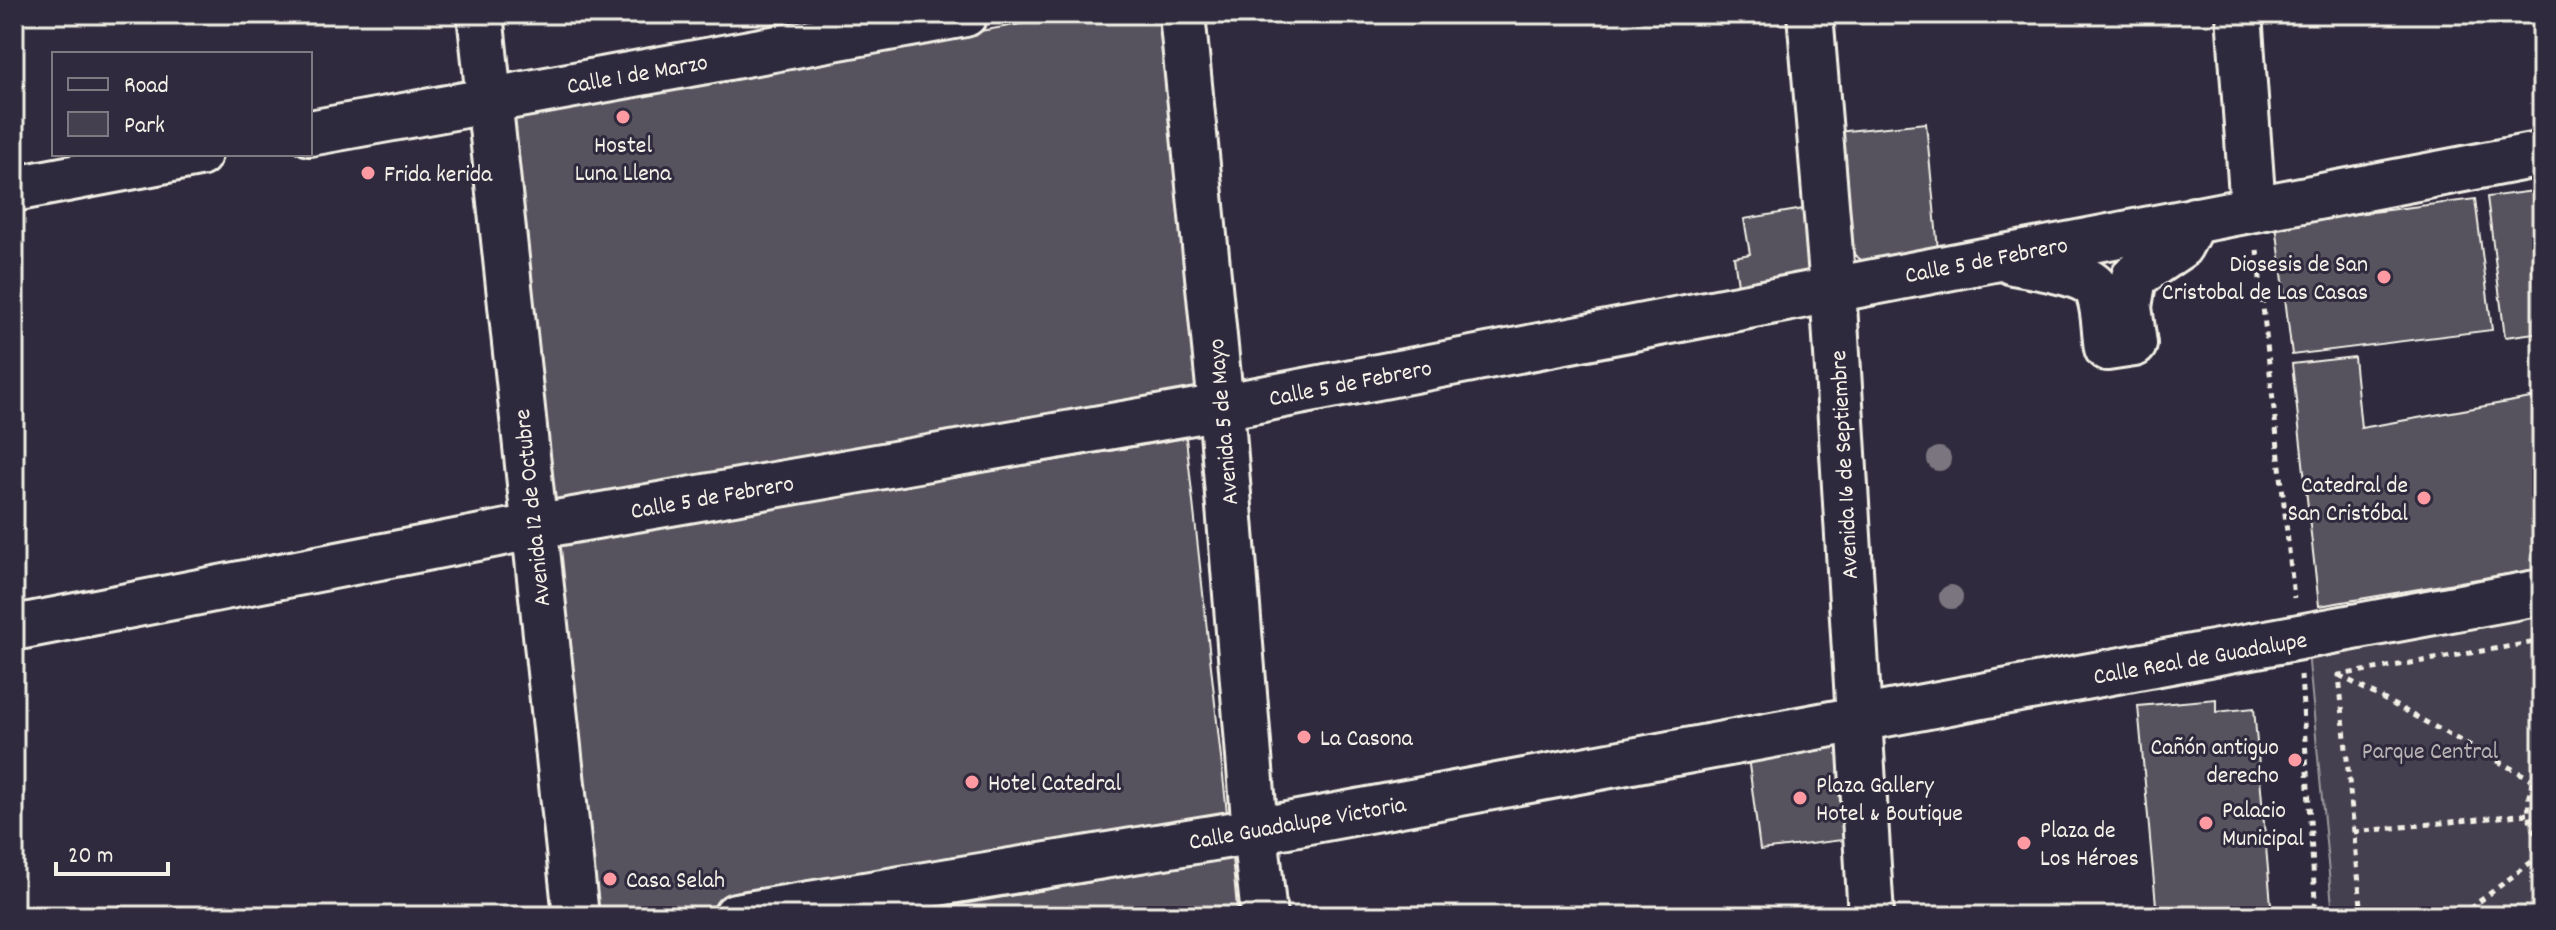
<svg xmlns="http://www.w3.org/2000/svg" width="2556" height="930" font-family="Dekko,sans-serif">
<rect width="100%" height="100%" fill="#2f2a3d"/>
<filter id="ink" filterUnits="userSpaceOnUse"><feTurbulence type="fractalNoise" baseFrequency=".0125" numOctaves="2"/><feDisplacementMap in="SourceGraphic" scale="16" xChannelSelector="R" yChannelSelector="G"/><feConvolveMatrix kernelMatrix="1 2 1 2 8 2 1 2 1" color-interpolation-filters="sRGB"/></filter>
<g filter="url(#ink)">
<!-- green -->
<path fill="#454050" stroke="#9c989c" stroke-width="2" d="M2542,612V916H2333L2308,652Z"/>
<!-- building -->
<path fill="#56525f" stroke="#f4f1e8" stroke-width="2" d="M1076,14H1166L1204,397L550,512L500,117Z
M1926,123L1938,250L1864,262L1852,253L1837,132Z
M2542,190V332L2505,337L2487,197Z
M2475,199L2492,330L2292,355L2276,224Z
M1804,209L1816,279L1739,292L1734,257L1750,254L1744,219Z
M2354,357L2361,428L2542,396V568L2319,606L2292,364Z
M1186,438L1227,813L672,916H587L550,546Z
M2216,699V712L2254,708L2272,916H2157L2138,706Z
M1840,746L1851,839L1760,850L1748,757Z
M1232,858L1238,916H893Z"/>
<g fill="none" stroke-linecap="round" stroke-linejoin="round">
<defs>
<path id="minor" d="M480,14L576,916
M2239,14L2253,209
M310,133L965,14
M14,189L199,154
M2013,262C2032,266 2088,272 2097,290C2105,306 2104,331 2107,348L2134,344L2129,307L2134,277L2180,246L2194,220
M14,628L533,527L1221,407L2542,154
M1264,916L1255,831L2542,592"/>
<path id="major" d="M1810,14L1833,288L1871,916
M736,916L1255,831L1221,407L1182,14"/>
</defs>
<!-- minor casing -->
<use href="#minor" stroke="#f4f1e8" stroke-width="50"/>
<!-- major casing -->
<use href="#major" stroke="#f4f1e8" stroke-width="50"/>
<!-- path -->
<path stroke="#f4f1e8" stroke-width="5" stroke-dasharray="6 6" stroke-linecap="butt" d="M2257,250L2294,598
M2301,675L2316,916
M2339,675L2531,779
M2542,759C2525,791 2523,817 2542,848
M2354,832L2528,814
M2362,916L2339,675L2542,641
M2460,916L2542,854"/>
<!-- minor -->
<use href="#minor" stroke="#2f2a3d" stroke-width="44"/>
<!-- major -->
<use href="#major" stroke="#2f2a3d" stroke-width="44"/>
</g>
<!-- trees -->
<g fill="#7a757e">
<circle cx="1939" cy="459" r="12"/>
<circle cx="1951" cy="597" r="12"/>
</g>
</g>
<!-- markers -->
<g fill="#ff9aa2" stroke="#2f2a3d" stroke-width="3">
<circle cx="623" cy="117" r="8"/>
<circle cx="368" cy="173" r="8"/>
<circle cx="2384" cy="277" r="8"/>
<circle cx="2424" cy="498" r="8"/>
<circle cx="1304" cy="737" r="8"/>
<circle cx="2295" cy="760" r="8"/>
<circle cx="972" cy="782" r="8"/>
<circle cx="1800" cy="798" r="8"/>
<circle cx="2206" cy="823" r="8"/>
<circle cx="2024" cy="843" r="8"/>
<circle cx="610" cy="879" r="8"/>
</g>
<g text-anchor="middle" stroke-width="6" stroke-linejoin="round" paint-order="stroke">
<!-- street labels -->
<g font-size="24" fill="#f4f1e8" stroke="#2f2a3d">
<text transform="translate(637 73) rotate(-10)" y="8">Calle 1 de Marzo</text>
<text transform="translate(1986 259) rotate(-11)" y="8">Calle 5 de Febrero</text>
<text transform="translate(1350 382) rotate(-11)" y="8">Calle 5 de Febrero</text>
<text transform="translate(1222 422) rotate(-95)" y="8">Avenida 5 de Mayo</text>
<text transform="translate(1843 465) rotate(-93)" y="8">Avenida 16 de Septiembre</text>
<text transform="translate(712 496) rotate(-10)" y="8">Calle 5 de Febrero</text>
<text transform="translate(531 508) rotate(-96)" y="8">Avenida 12 de Octubre</text>
<text transform="translate(2200 657) rotate(-10)" y="8">Calle Real de Guadalupe</text>
<text transform="translate(1297 822) rotate(-10)" y="8">Calle Guadalupe Victoria</text>
</g>
<!-- poi labels -->
<g font-size="24" fill="#f4f1e8" stroke="#2f2a3d" text-anchor="start">
<text x="623" y="152" text-anchor="middle">Hostel<tspan x="623" dy="28">Luna Llena</tspan></text>
<text x="384" y="181">Frida kerida</text>
<text x="2368" y="271" text-anchor="end">Diosesis de San<tspan x="2368" dy="28">Cristobal de Las Casas</tspan></text>
<text x="2408" y="492" text-anchor="end">Catedral de<tspan x="2408" dy="28">San Cristóbal</tspan></text>
<text x="1320" y="745">La Casona</text>
<text x="2279" y="754" text-anchor="end">Cañón antiguo<tspan x="2279" dy="28">derecho</tspan></text>
<text x="988" y="790">Hotel Catedral</text>
<text x="1816" y="792">Plaza Gallery<tspan x="1816" dy="28">Hotel &amp; Boutique</tspan></text>
<text x="2222" y="817">Palacio<tspan x="2222" dy="28">Municipal</tspan></text>
<text x="2040" y="837">Plaza de<tspan x="2040" dy="28">Los Héroes</tspan></text>
<text x="626" y="887">Casa Selah</text>
</g>
<!-- park labels -->
<g font-size="24" fill="#b7b3b3" stroke="#2f2a3d">
<text x="2430" y="758">Parque Central</text>
</g>
</g>
<!-- margin -->
<rect width="2556" height="930" fill="none" stroke="#2f2a3d" stroke-width="48"/>
<rect x="24" y="24" width="2508" height="882" fill="none" stroke="#f4f1e8" stroke-width="3" filter="url(#ink)"/>
<!-- legend -->
<rect x="52" y="52" width="260" height="104" fill="#2f2a3d" stroke="#7e7a81" stroke-width="2"/>
<rect x="68" y="78" width="40" height="12" fill="#2f2a3d" stroke="#7e7a81" stroke-width="2"/>
<text x="124" y="92" font-size="24" fill="#f4f1e8">Road</text>
<rect x="68" y="112" width="40" height="24" fill="#454050" stroke="#7e7a81" stroke-width="2"/>
<text x="124" y="132" font-size="24" fill="#f4f1e8">Park</text>
<!-- scale -->
<path d="M56 862v12h112v-12" fill="none" stroke="#f4f1e8" stroke-width="4"/>
<text x="68" y="862" font-size="24" fill="#f4f1e8" stroke="#2f2a3d" stroke-width="6" paint-order="stroke">20 m</text>
</svg>
